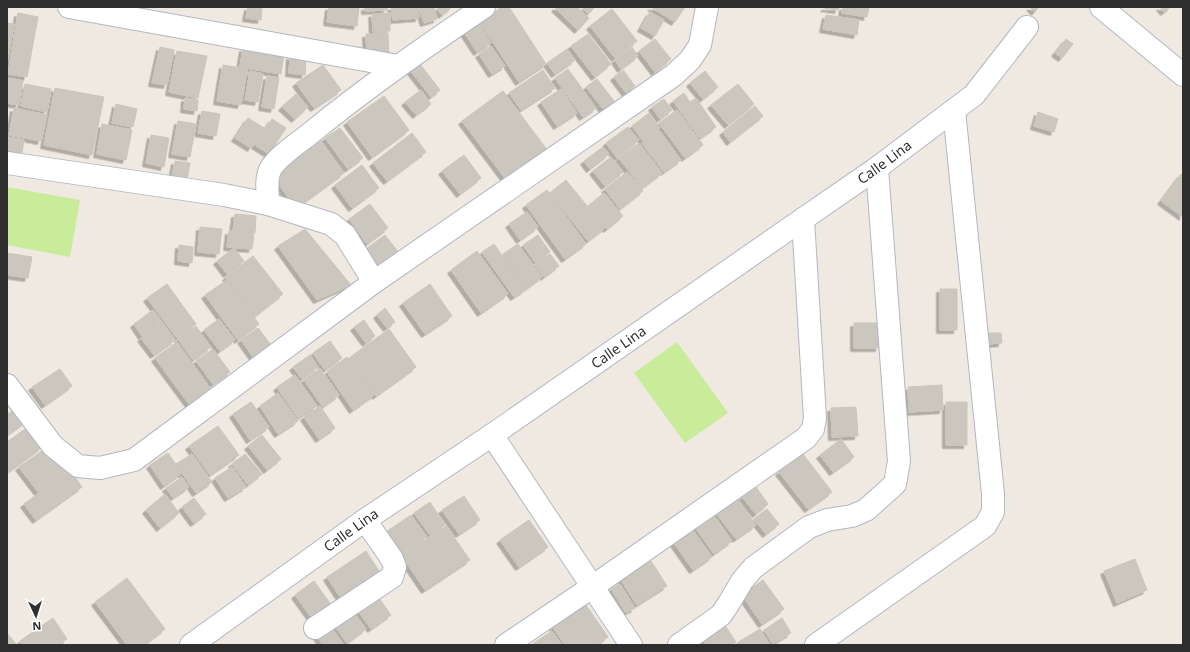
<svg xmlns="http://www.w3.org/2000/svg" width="1190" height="652" font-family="'Noto Sans',sans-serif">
<defs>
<filter id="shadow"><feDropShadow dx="-3.5" dy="3.5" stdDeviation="0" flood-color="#0004"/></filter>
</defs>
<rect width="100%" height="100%" fill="#efe9e1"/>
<!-- pitch -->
<path fill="#c9ec9a" d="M7,187L80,200L70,257L7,245Z
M677,342L728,413L685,443L634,373Z"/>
<!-- building -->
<path fill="#cbc7bf" stroke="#cbc5ba" filter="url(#shadow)" d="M248,7H262L261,20L246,18Z
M329,7H359L357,26L327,22Z
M365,7H387V10L365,11Z
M391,7H418L419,18L393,20Z
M419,7H434L437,19L424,23Z
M436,7H452L442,15Z
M502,7H509L546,64L519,82L480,22Z
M556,7H577L589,18L578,30L555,8Z
M581,7H595L588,14Z
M651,7H685L675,22Z
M825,7H839L838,10L824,8Z
M843,7H869L867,17L842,13Z
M1030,7H1039L1035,12Z
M1160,7H1171L1164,12Z
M612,9L637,41L615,58L590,26Z
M650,12L664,20L655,36L641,28Z
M18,13L38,17L27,77L8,74Z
M390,13V31L373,32L372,14Z
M826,15L859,20L857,35L823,29Z
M7,23L14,24L7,63Z
M479,23L491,43L477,52L464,32Z
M388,33L389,55L367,56L366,34Z
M588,34L611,64L595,77L571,46Z
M655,39L671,59L655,72L639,51Z
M1066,39L1073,44L1062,58L1055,53Z
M491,46L505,66L492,74L479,54Z
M160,47L174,50L167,85L152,83Z
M632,47L638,56L621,69L615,60Z
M243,48L284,55L281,74L240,67Z
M567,49L575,60L555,74L547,63Z
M177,51L207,56L198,98L169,92Z
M290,56L306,58L305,75L289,73Z
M420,64L440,90L431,97L411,71Z
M223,65L247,69L241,105L217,101Z
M323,65L341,90L314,108L296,83Z
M568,69L596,108L583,117L555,78Z
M543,70L555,88L521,110L509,93Z
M623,70L635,86L626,93L614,77Z
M250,71L263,74L258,102L245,100Z
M705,71L718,87L703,99L690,83Z
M267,76L279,78L274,109L262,107Z
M9,78L23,81L19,105L7,103V90Z
M597,79L614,101L603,109L586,87Z
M25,84L51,89L47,112L21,106Z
M738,84L754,104L728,125L711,105Z
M55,88L104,97L92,155L44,145Z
M561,89L577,113L557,126L541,102Z
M421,90L431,104L416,115L405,102Z
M503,91L548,151L507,181L462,121Z
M684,93L690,102L696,98L716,127L700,138L673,101Z
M296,94L308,107L295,119L282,107Z
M384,96L409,130L372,157L347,122Z
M185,98L198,100L197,111L184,109Z
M664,99L672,110L660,119L652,107Z
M116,104L137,109L133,127L112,123Z
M755,106L763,116L730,142L723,132Z
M14,108L47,115L41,141L9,135Z
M677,110L703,145L685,158L659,123Z
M202,111L220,114L216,136L198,133Z
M1038,112L1058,119L1054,132L1034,126Z
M649,113L660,128L643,141L632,126Z
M248,118L264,128L251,148L235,138Z
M272,119L286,128L269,154L255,145Z
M178,121L196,124L190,157L172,154Z
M102,124L132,130L126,160L97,154Z
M628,127L639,140L617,158L606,143Z
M340,128L363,158L348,169L325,138Z
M659,130L681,160L664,172L642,143Z
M412,133L426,152L387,181L373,163Z
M151,135L169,138L164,167L146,163Z
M7,137L24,140L22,153L7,150Z
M321,141L344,173L296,208L273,176Z
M639,143L662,173L642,188L619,158Z
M603,147L609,154L590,169L584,161Z
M464,155L481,178L460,194L442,171Z
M611,157L623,172L605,186L593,171Z
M175,161L190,163L187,180L172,177Z
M362,165L379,188L352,208L335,185Z
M627,172L643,191L620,209L605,189Z
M1181,174L1183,176V217L1161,201Z
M566,180L605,228L588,241L550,193Z
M547,190L586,244L565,259L526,205Z
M604,193L623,216L607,229L588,206Z
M370,204L388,228L367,244L349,219Z
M527,212L538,227L520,240L509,224Z
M235,214L256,216L255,233L233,231Z
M200,227L222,229L219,254L198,252Z
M305,229L351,285L317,300L278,246Z
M229,231L254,234L252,249L227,247Z
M385,235L399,253L380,267L366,249Z
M538,235L550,252L535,262L523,245Z
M494,244L526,289L514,297L482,252Z
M518,244L542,277L527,288L503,254Z
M179,245L193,247L192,263L178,261Z
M234,248L244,261L227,274L217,261Z
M477,251L508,294L481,313L451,270Z
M7,253L32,257L28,278L7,275Z
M550,254L559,266L544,277L535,264Z
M253,256L283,294L255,316L226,277Z
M227,280L259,324L238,340L205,295Z
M167,284L196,324L177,338L147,298Z
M430,284L452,316L425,334L403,303Z
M940,289H957V330H940Z
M385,308L395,322L387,328L377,315Z
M153,310L162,322L142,336L134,324Z
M219,319L235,340L220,351L204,330Z
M364,320L375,336L366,343L354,327Z
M163,323L175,340L154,355L141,338Z
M854,323H879V348H854Z
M196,326L211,347L193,360L178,339Z
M258,328L271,345L254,358L241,340Z
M389,329L416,367L376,396L349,358Z
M986,333H1001L1002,343L987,344Z
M330,341L342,358L325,370L313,353Z
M177,342L210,388L189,404L155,358Z
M213,349L230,372L213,384L196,361Z
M310,355L318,367L302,379L293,367Z
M347,357L374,395L353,410L327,372Z
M320,368L339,395L323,407L304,380Z
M60,369L72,386L45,405L32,387Z
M295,375L317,406L298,418L277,387Z
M942,385L943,410L909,412L908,387Z
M278,393L298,421L278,434L260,406Z
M251,402L269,427L250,440L233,414Z
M946,402H967V445H946Z
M320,406L335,428L319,439L304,417Z
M856,407L858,436L832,437L831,408Z
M15,409L25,422L7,435V415Z
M218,426L239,455L210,475L189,446Z
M28,427L42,447L8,472L7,470V442Z
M262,435L281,459L267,470L248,446Z
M841,439L854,457L833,472L820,455Z
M49,446L67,471L38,492L19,467Z
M168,453L182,473L164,486L150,465Z
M192,454L212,482L196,493L176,464Z
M245,454L262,474L248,485L232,464Z
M803,454L832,492L808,509L779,472Z
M232,467L246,487L228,498L215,478Z
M70,470L82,487L36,520L24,504Z
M182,477L189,487L173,498L166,488Z
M756,487L768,504L756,514L742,497Z
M165,494L179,513L160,528L146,510Z
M464,496L480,520L459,534L442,510Z
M194,498L206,514L194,523L182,507Z
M737,498L756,525L736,539L716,513Z
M430,502L445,525L430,535L414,513Z
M767,509L779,524L766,534L754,519Z
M713,514L732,541L714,554L695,527Z
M411,515L427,537L402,554L386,532Z
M529,520L548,547L519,567L500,540Z
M446,526L470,560L425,590L402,556Z
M693,530L712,557L693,570L674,543Z
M366,551L381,574L342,600L327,577Z
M1135,559L1147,590L1117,603L1104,571Z
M651,561L667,586L637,605L621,580Z
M127,578L165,629L144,645H127L95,602Z
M763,580L784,609L762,624L742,595Z
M314,581L332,606L313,620L295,595Z
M620,584L635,608L626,613L611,589Z
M374,591L391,615L371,629L354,605Z
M586,605L608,637L596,645H565L553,627Z
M350,607L366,629L347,643L331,621Z
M53,618L67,639L58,645H23L20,641Z
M782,618L791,633L773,644L764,630Z
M722,621L736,642L732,645H706L700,636Z
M329,624L343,644L341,645H323L315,633Z
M760,629L770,645H738L737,643Z
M552,631L562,645H531Z
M7,633L16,644L14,645H7Z"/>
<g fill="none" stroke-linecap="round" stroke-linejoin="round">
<defs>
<g id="minor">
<path d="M69,7L398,66"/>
<path d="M1101,7L1183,75"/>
<path d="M7,163L224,195L268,204L331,224L345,235L374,282"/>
<path d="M268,204C268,193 265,178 271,168C278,156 301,141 312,132C367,87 425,47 484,7"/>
<path d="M7,385L53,446L78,466L100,468L134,460L374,282L674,75L690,60L700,45L707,7"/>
<path d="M492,435L631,645"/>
<path d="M315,628L392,577L395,567L392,559L365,520"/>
<path id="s1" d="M191,645L365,520L492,435L803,219L877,168L954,110L974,95L1027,27"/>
<path d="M506,645L592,587L806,438L813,429L815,418L803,219"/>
<path d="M679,645L721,615L729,603L742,581L753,568L809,527L827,520L852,516L866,510L895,484L899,461L877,168"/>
<path d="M816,645L985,526L993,512V494L954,110"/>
</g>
</defs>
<!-- minor casing -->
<use href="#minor" stroke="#b4b7c1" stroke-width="24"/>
<!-- minor -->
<use href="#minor" stroke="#fff" stroke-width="22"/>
</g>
<g text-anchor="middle" stroke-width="3" stroke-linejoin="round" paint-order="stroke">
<!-- street labels -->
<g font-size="14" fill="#2e2e2e" stroke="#fff">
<text dy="5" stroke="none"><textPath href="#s1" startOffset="845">Calle Lina</textPath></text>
<text dy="5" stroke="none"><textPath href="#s1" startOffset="521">Calle Lina</textPath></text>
<text dy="5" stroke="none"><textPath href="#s1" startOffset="197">Calle Lina</textPath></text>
</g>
</g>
<!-- border -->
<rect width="1190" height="652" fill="none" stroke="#2e2e2e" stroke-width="16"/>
<!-- north arrow -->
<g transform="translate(36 616) rotate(176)" stroke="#ffffff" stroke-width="3" paint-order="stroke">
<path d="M0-3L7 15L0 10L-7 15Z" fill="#2e2e2e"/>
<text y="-6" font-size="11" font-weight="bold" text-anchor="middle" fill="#2e2e2e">N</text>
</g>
</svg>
